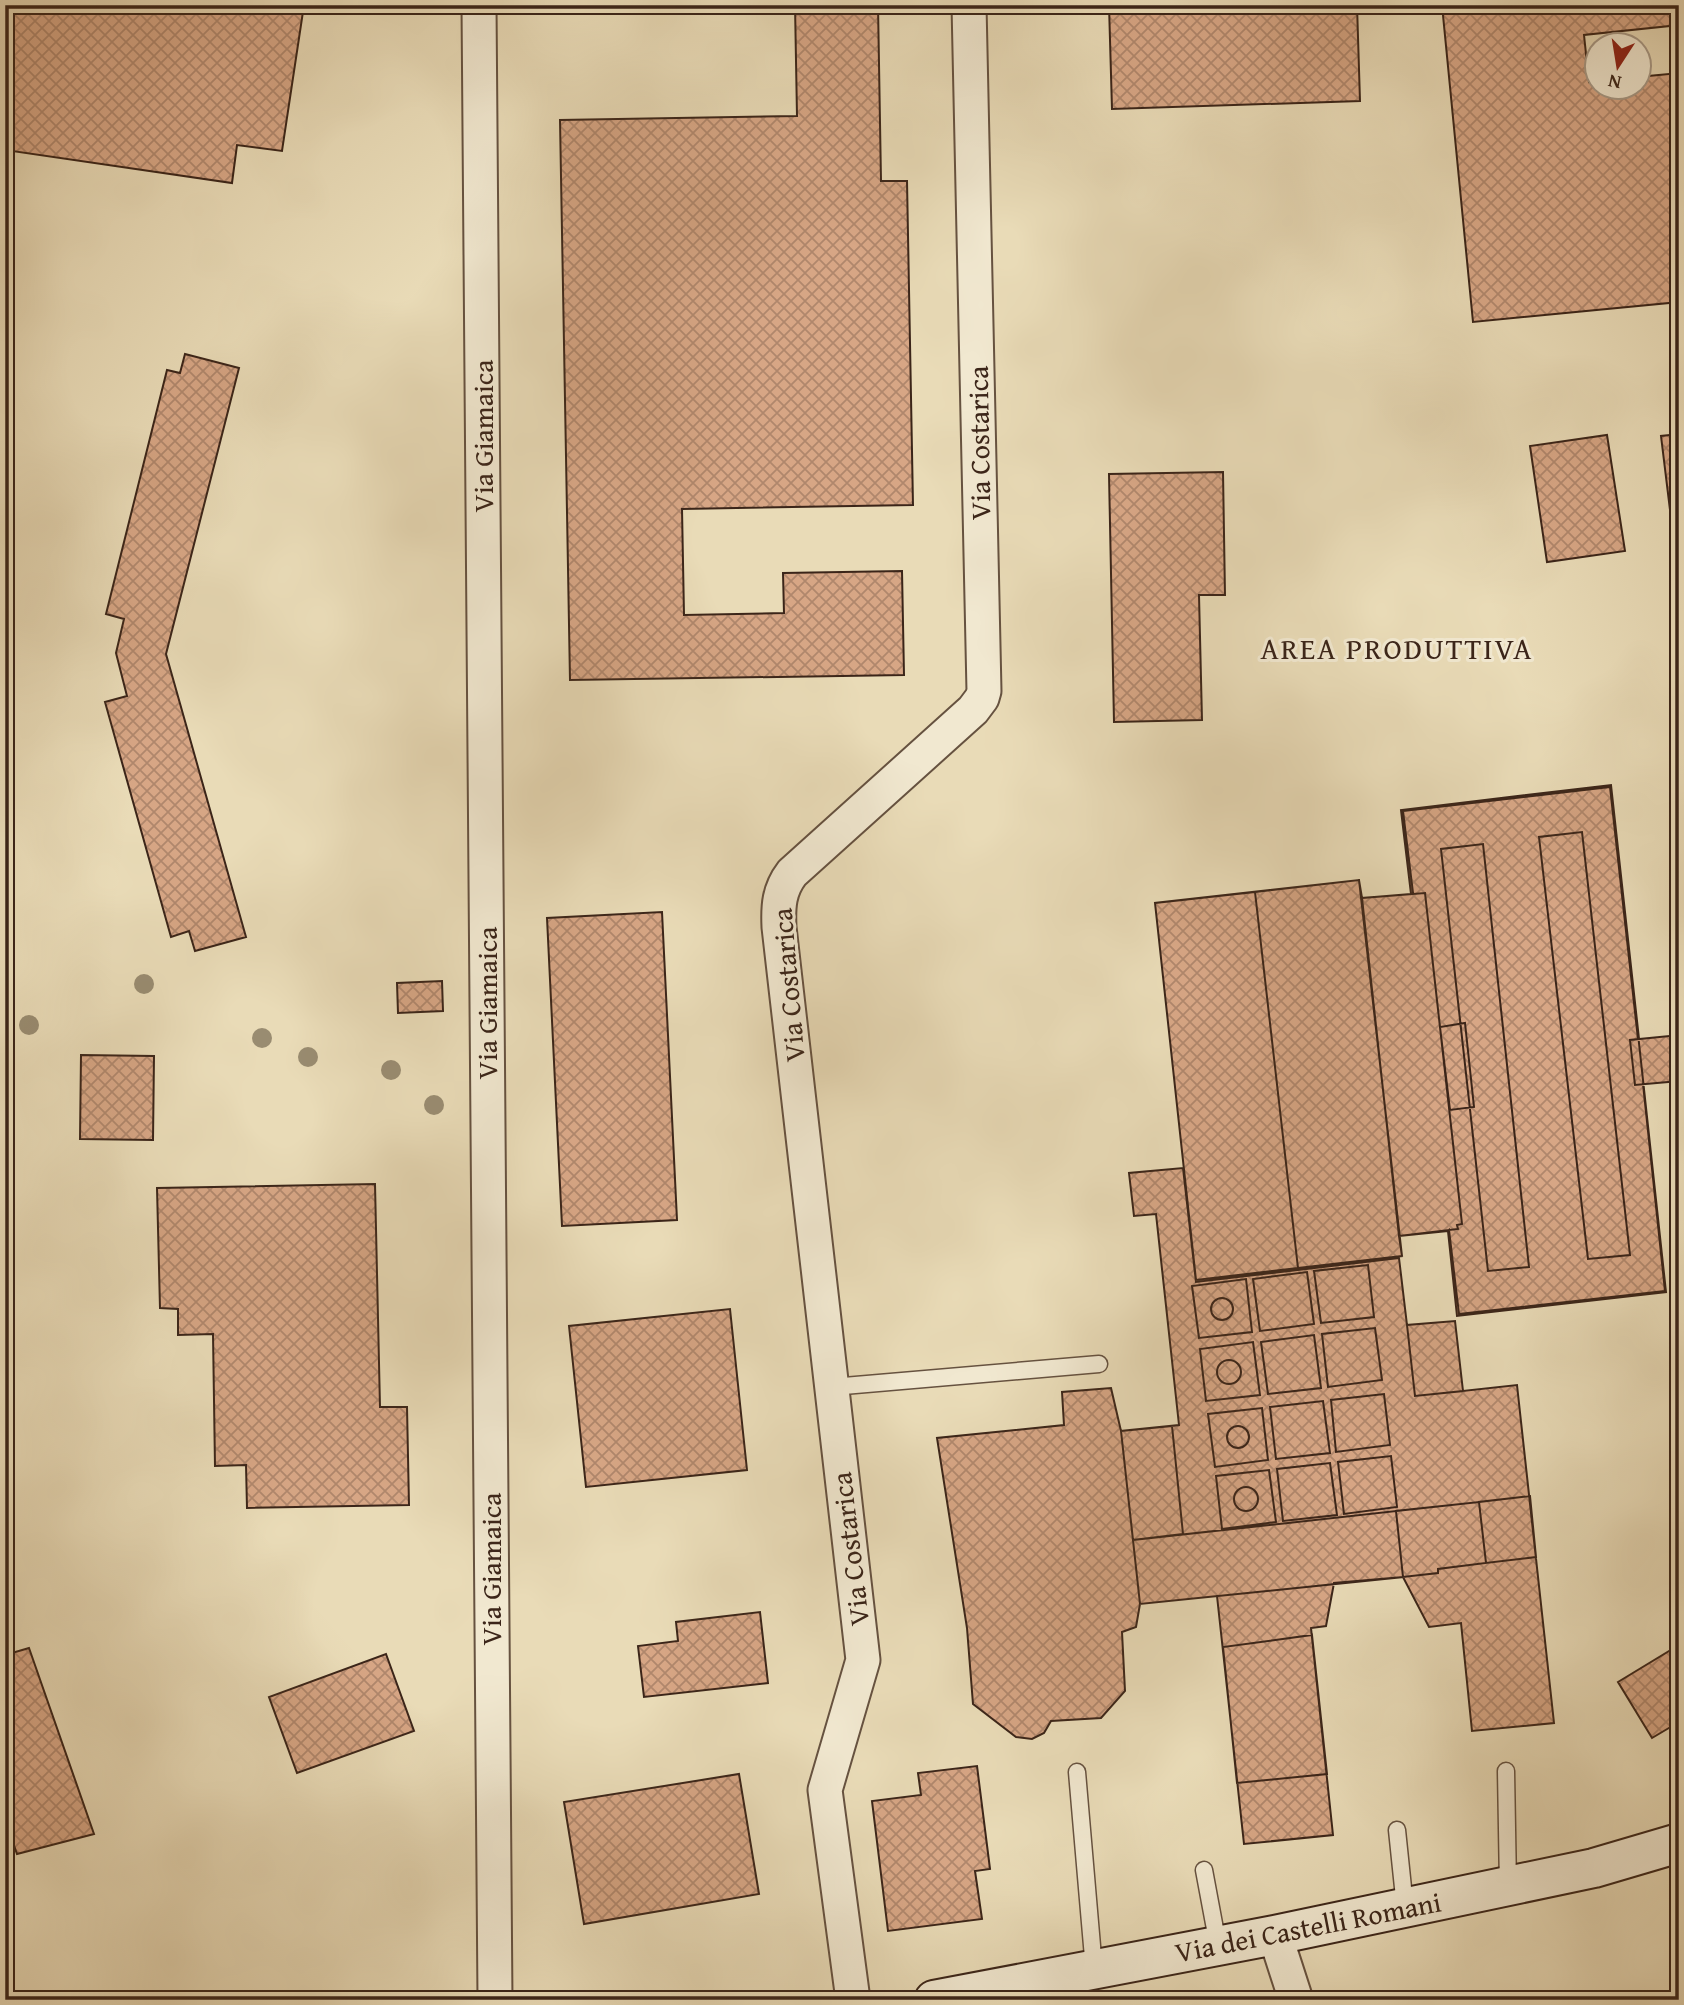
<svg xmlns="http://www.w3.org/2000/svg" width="1684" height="2005" font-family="'Gentium Book Plus',serif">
<defs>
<pattern id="building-cross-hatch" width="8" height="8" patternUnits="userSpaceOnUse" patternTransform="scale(1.75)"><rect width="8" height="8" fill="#d7a685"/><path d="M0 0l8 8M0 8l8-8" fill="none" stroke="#b0876c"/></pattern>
</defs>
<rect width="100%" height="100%" fill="#e9dbb7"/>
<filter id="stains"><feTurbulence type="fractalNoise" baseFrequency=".00286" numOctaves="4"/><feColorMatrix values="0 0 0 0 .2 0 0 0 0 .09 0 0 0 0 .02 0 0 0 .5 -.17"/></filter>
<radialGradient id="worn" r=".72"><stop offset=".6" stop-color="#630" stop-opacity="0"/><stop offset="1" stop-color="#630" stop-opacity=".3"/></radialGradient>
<!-- building -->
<path fill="url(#building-cross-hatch)" stroke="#3b2519" stroke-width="2" d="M5,5H304L282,151L237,145L232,183L5,150Z
M795,5H878L881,181H907L913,505L682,509L684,615L784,613L783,573L902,571L904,675L570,680L560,120L797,116Z
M1109,5H1357L1360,101L1112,109Z
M1442,5H1679V25L1584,35L1589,82L1596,81V88H1638V77L1679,73V302L1473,322Z
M185,354L239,368L166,654L246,937L195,951L189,931L171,937L105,702L127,696L116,653L124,619L106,614L167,370L180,373Z
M1679,434V550L1675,551L1661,436Z
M1607,435L1625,551L1547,562L1530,446Z
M1223,472L1225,595H1199L1202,720L1114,722L1109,474Z
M1611,785L1666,1292L1457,1316L1448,1231L1399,1236L1402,1256L1196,1280L1155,903L1359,880L1362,898L1411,894L1401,810Z
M1611,785L1639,1039H1638L1610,787L1403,811L1413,893L1411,894L1401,810Z
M1582,832L1630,1255L1588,1259L1539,837Z
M1483,844L1529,1267L1488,1271L1441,849Z
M1359,880L1402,1256L1298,1268L1255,892Z
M1255,892L1298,1268L1196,1280L1155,903Z
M1425,893L1462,1224L1457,1225L1458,1229L1399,1236L1362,898Z
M662,912L677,1220L562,1226L547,918Z
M442,981L443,1011L398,1013L397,983Z
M1465,1023L1474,1107L1450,1110L1440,1027Z
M1679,1035V1081L1635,1085L1630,1040Z
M81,1055L154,1056L153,1140L80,1139Z
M1643,1084L1666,1292L1457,1316L1448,1231L1449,1230L1459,1314L1665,1291Z
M1183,1168L1196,1282L1399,1258L1407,1325L1455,1321L1463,1391L1517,1385L1554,1723L1472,1731L1461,1623L1429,1627L1403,1577L1334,1583L1326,1626L1311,1628L1333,1835L1244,1844L1217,1596L1140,1604L1121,1431L1179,1425L1156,1214L1134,1216L1129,1173Z
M375,1184L380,1407H407L409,1505L247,1508L246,1465L215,1466L213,1334L178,1335V1309L160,1308L157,1188Z
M1368,1265L1374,1317L1321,1323L1314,1271Z
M1307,1272L1314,1324L1260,1331L1253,1279Z
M1246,1279L1252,1332L1199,1338L1192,1286Z
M1211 1309a11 11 0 1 1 22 0a11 11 0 1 1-22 0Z
M730,1309L747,1470L586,1487L569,1326Z
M1455,1321L1463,1391L1415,1396L1407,1325Z
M1375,1328L1382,1380L1328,1387L1322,1334Z
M1314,1335L1321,1388L1268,1394L1261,1342Z
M1253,1342L1260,1395L1206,1401L1200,1349Z
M1217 1372a12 12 0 1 1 24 0a12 12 0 1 1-24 0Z
M1111,1388L1121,1431L1140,1604L1136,1627L1122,1632L1125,1691L1101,1718L1051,1721L1044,1733L1032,1739L1016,1737L973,1704L967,1628L937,1438L1064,1425L1062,1392Z
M1384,1394L1390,1445L1336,1452L1331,1400Z
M1323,1401L1330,1453L1276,1459L1270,1407Z
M1262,1408L1268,1460L1215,1467L1208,1414Z
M1227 1437a11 11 0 1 1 22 0a11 11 0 1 1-22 0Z
M1172,1426L1183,1534L1133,1540L1121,1431Z
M1391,1456L1397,1507L1344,1514L1338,1462Z
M1330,1463L1337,1515L1283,1521L1277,1469Z
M1269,1470L1276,1522L1222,1529L1216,1476Z
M1234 1499a12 12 0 1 1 24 0a12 12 0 1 1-24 0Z
M1530,1496L1536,1557L1486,1563L1479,1502Z
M1479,1502L1486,1563L1438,1569V1573L1403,1577L1396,1511Z
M1396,1511L1403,1577L1140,1604L1133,1540Z
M760,1612L768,1683L644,1697L638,1646L678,1641L676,1622Z
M1312,1635L1327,1774L1237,1783L1223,1647Z
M1679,1645V1722L1652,1738L1618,1682Z
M29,1648L94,1834L17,1854L5,1820V1655Z
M386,1654L414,1731L297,1773L269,1697Z
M977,1766L990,1869L975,1871L982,1919L888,1931L872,1801L921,1795L918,1773Z
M739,1774L759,1894L584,1924L564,1802Z"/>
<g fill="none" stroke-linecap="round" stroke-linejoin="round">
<defs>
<path id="lane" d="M832,1387L1099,1364
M1506,1771L1508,1886
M1077,1772L1094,1969
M1397,1830L1405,1907
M1204,1870L1218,1945"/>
<path id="street" d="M479,5L495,2000
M1275,1935L1296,2000
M853,2000L825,1790L863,1660L779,927C778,906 779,890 792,873L973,710L982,698L984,691L969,5"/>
<path id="secondary" d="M934,2000L1275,1935L1594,1868L1679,1843"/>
</defs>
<!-- lane casing -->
<use href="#lane" stroke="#665240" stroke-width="19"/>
<!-- street casing -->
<use href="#street" stroke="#665240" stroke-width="37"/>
<!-- secondary casing -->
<use href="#secondary" stroke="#3b2519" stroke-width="42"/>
<!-- lane -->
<use href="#lane" stroke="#f1e8d0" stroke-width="16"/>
<!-- street -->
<use href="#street" stroke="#f1e8d0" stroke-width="33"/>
<!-- secondary -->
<use href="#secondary" stroke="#f1e8d0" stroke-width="38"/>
</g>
<!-- trees -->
<g fill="#998c71">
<circle cx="144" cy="984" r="10"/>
<circle cx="29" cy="1025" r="10"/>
<circle cx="262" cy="1038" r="10"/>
<circle cx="308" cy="1057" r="10"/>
<circle cx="391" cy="1070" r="10"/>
<circle cx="434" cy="1105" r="10"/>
</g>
<g text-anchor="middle" stroke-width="6" stroke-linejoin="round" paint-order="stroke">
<!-- street labels -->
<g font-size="28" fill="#3b2519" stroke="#f1e8d0">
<text transform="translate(483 436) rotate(-90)" y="10">Via Giamaica</text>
<text transform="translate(979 443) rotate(-91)" y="10">Via Costarica</text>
<text transform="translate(788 985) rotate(-95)" y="10">Via Costarica</text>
<text transform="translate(487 1003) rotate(-90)" y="10">Via Giamaica</text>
<text transform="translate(850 1549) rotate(-97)" y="10">Via Costarica</text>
<text transform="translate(491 1569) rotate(-90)" y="10">Via Giamaica</text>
<text transform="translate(1308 1927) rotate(-11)" y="10">Via dei Castelli Romani</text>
</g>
<!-- neighbourhood labels -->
<g font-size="30" letter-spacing="2" fill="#3b2519" stroke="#f1e8d0">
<text x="1397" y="659">AREA PRODUTTIVA</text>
</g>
</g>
<!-- margin -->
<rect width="1684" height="2005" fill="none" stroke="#e9dbb7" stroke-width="28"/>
<rect x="7" y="7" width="1670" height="1991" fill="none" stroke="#3b2519" stroke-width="3.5"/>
<rect x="14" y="14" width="1656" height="1977" fill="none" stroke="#3b2519" stroke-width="2"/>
<!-- north arrow -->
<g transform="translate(1618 66) rotate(192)"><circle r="33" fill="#f1e8d0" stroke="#a89a87" stroke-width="2"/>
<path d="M0-5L12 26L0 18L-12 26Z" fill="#8f2418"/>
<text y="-10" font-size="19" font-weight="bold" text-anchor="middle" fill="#3b2519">N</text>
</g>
<rect width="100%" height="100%" filter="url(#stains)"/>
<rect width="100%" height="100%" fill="url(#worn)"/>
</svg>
